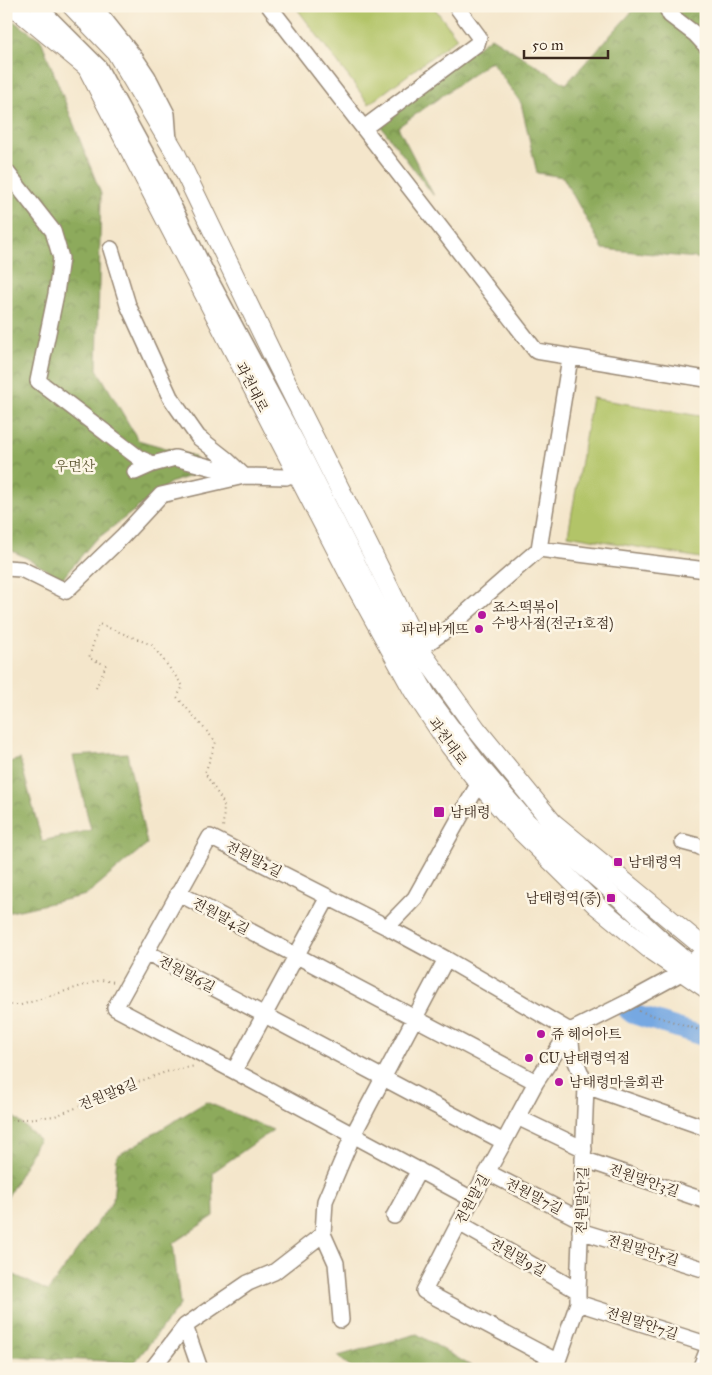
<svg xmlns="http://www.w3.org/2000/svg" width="712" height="1375" font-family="'IM FELL Great Primer','Noto Serif KR',serif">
<defs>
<pattern id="forest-crowns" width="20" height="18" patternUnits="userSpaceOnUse" patternTransform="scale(1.25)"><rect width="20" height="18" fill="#8daa5c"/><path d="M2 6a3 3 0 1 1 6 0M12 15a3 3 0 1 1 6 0" fill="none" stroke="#748b4b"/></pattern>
</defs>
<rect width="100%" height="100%" fill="#fcf5e5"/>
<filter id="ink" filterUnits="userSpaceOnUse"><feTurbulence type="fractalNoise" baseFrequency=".02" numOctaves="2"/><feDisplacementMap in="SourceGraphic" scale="10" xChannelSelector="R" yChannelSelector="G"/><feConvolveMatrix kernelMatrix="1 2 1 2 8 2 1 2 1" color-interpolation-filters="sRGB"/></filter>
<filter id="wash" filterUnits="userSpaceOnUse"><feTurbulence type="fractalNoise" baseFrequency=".0096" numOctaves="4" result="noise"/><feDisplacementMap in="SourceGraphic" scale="20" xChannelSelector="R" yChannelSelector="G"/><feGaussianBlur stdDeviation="1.12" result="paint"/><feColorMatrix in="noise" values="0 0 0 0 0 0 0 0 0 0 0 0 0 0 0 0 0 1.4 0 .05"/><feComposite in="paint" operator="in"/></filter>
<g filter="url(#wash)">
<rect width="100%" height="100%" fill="#f4e6cb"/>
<!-- forest -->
<path fill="url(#forest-crowns)" stroke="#646a3d" d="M637,6H706V259L603,249L563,177L537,173L521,103L491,61L398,127L434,196L377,121L491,37L566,84Z
M6,16L41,40L101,194L97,369L138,440L194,456L201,472L170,483L93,542L62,579L27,558L6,548Z
M127,753L147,844L86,895L6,913V763L20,759L42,841L91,830L73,756Z
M206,1102L273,1130L213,1172L214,1216L173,1243L180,1305L135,1362L6,1357V1271L48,1291L113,1201L117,1156Z
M6,1110L39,1139L6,1200Z
M417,1334L476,1369H352L338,1356Z"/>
<!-- pitch -->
<path fill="#b2c467" stroke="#767742" d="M295,6H433L457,38L369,104Z
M592,398L706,417V559L568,535Z"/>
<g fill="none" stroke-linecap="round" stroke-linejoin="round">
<!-- river -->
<path stroke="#76a8e2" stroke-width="20" d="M628,1010L633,1014L706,1037"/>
</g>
</g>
<g filter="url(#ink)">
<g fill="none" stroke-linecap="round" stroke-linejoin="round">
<defs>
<path id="minor" d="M38,6L99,67L158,175L205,270L298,444L374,595L414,670L429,696L478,762L529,822L611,892L662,939L706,975
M94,6L136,59L148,77L167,114L169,141
M269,6L536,351L706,379
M666,6L670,15L695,34L706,46
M364,128L477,44L479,37L456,6
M6,171L53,231L61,258L56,294L38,381L139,458L153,464L175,458L244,476
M111,249L128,305L170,397L198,437L226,459L243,475
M135,472L153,464
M539,549L706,570
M6,568L21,569L66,591L122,537L161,495L244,476L286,477L296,473
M419,649L445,631L539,549L570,358
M683,842L698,846L706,850
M178,893L536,1082
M387,927L415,898L479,783
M146,952L504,1142
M234,1071L328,897
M586,1086L706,1128
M517,1117L584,1149
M583,1159L706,1201
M487,1172L581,1220
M472,1199L234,1071L115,1008L210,837L387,927L446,959L570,1031
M394,1216L419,1170
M459,1223L578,1291
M580,1231L706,1270
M323,1234L336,1263L341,1320
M578,1303L706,1344
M185,1326L200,1369
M558,1362L424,1291L459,1223L504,1142L536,1082L570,1031L626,1003L683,972
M152,1369L185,1326L248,1283L274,1272L323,1234L325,1201L353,1135L446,959
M555,1369L578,1303V1291L586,1086L572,1052L570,1031
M700,1369L706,1354"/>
<path id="major" d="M13,6L87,67L349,574L413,690L450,746L479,783L520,830L596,905L652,951L706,988
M72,6L116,52L175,152L275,360L373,555L419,649L477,730L552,822L706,949
M683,972L706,952"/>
</defs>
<!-- minor casing -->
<use href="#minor" stroke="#988874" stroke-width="18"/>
<!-- major casing -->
<use href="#major" stroke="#988874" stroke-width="21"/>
<!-- path -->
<path stroke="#988874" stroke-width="2" stroke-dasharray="1 4" stroke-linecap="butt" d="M96,688L106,665L89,658L99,624L152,645L183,686L177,697L216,742L205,773L224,804L223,830
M6,1005H21L101,980L115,982
M639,1011L706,1032
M6,1121L55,1116L99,1099L115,1090L166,1072L195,1066"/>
<!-- minor -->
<use href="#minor" stroke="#fff" stroke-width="15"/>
<!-- major -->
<use href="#major" stroke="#fff" stroke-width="19"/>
</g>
</g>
<!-- markers -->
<g fill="#b5179e" stroke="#fcf5e5" stroke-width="2">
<circle cx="482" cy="615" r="5"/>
<circle cx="479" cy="629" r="5"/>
<rect x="433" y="806" width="12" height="12" rx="2.5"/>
<rect x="613" y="857" width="10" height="10" rx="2.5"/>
<rect x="606" y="893" width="10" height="10" rx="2.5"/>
<circle cx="541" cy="1034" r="5"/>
<circle cx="529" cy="1058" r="5"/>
<circle cx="559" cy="1082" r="5"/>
</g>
<g text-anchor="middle" stroke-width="5" stroke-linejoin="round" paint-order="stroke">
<!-- street labels -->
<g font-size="14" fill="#3b2a1e" stroke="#fcf5e5">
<text transform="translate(252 387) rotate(63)" y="5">과천대로</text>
<text transform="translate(448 741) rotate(54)" y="5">과천대로</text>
<text transform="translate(254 859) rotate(27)" y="5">전원말2길</text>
<text transform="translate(221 916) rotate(28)" y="5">전원말4길</text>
<text transform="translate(187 974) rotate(28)" y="5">전원말6길</text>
<text transform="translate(108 1094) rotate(-22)" y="5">전원말8길</text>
<text transform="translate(644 1180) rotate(19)" y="5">전원말안3길</text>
<text transform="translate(534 1196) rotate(27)" y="5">전원말7길</text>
<text transform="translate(472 1199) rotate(-61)" y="5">전원말길</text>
<text transform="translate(582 1200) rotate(-88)" y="5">전원말안길</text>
<text transform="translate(643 1250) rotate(17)" y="5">전원말안5길</text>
<text transform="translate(518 1257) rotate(30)" y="5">전원말9길</text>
<text transform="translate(642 1323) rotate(18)" y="5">전원말안7길</text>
</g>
<!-- park labels -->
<g font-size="14" fill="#5f5834" stroke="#fcf5e5">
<text x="75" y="471">우면산</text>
</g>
<!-- poi labels -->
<g font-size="14" fill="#3b2a1e" stroke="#fcf5e5" text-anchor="start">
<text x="492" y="612">죠스떡볶이<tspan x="492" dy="16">수방사점(전군1호점)</tspan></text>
<text x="469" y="634" text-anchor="end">파리바게뜨</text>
<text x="450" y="817">남태령</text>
<text x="628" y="867">남태령역</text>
<text x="601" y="903" text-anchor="end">남태령역(중)</text>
<text x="551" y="1039">쥬 헤어아트</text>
<text x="539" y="1063">CU 남태령역점</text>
<text x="569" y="1087">남태령마을회관</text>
</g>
</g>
<!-- margin -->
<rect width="712" height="1375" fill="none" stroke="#fcf5e5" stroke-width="25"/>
<!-- scale -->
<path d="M524 50v8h84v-8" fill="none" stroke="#3b2a1e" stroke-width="2.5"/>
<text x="532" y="50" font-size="15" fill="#3b2a1e" stroke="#fcf5e5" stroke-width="4" paint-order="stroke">50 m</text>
</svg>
